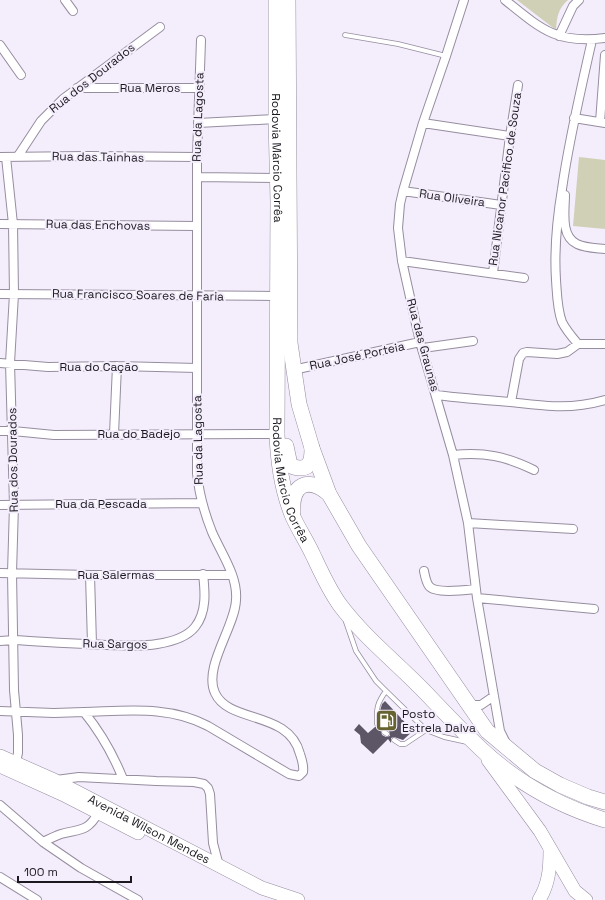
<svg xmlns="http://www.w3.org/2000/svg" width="605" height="900" font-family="'Space Grotesk',sans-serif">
<rect width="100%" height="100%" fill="#f4edfc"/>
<!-- green -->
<path fill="#d0d0b6" d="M517,0H568C558,9 557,16 556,30Z
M579,157L605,160V229L573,226Z"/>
<!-- building -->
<path fill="#5d5666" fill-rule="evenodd" d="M385,701L413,731L403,740L394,737L391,738V743L388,739L373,754L361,743L360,735L354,730L359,724L368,733L375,727H379L380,721L386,717L380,711L382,704ZM382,729H385L389,731L390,734V736L386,737L382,735L381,731Z"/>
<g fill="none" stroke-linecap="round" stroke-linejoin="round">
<defs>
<path id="lane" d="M345,35L398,44L446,56
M346,622L356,651L376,681L386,691L426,730L444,737L467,742
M377,724C376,709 377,703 386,691
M384,732L387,734
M394,740L400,744H405L426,730"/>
<path id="street" d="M65,0L73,11
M464,0L446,56L423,123L403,191L400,204L398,228L402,261L420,342L453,455L468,523L477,598L500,731L505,741
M505,0C541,29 556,44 605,38
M559,36L573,6L579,0
M0,45L21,75
M77,88H199
M574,118L605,123
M600,122L605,55
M198,123L276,119
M423,123L510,136
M18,156L41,121L63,99L160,27
M0,157L87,156L197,157
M6,157L13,224L14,294L10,363L14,505L12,573L14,690L18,735V753L16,762
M197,177L277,178
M403,191L501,205
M565,195C565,210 560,236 577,244C585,248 596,248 605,249
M0,224L196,226
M402,261L524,278
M493,273L510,136L518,85
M0,294L277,296
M578,344C572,337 566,330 562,322C557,309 557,293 556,280C554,249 557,219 562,189C569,139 581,89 592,40
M423,348L473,341
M0,363L48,367L117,366L197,368
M293,370L420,342
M436,395C461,398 485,400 510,402C545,406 570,410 605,400
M511,402L519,359L523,353L527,352L557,354L567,352L578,344H605
M0,431H13L54,435L277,434
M114,434L117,366
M453,455C485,452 505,456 534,470
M0,505L201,503
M468,523L573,529
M424,571C425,576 426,582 429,586C435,594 466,590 476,589
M0,573L90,575H232
M90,575L92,644
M477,598L594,609
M0,641L14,640C45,642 75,644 106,645C123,645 140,647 157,644C170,642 187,637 195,627C207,612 205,591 203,574
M469,705H481L494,696
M0,711L54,713L84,712C101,733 113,754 123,779
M84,712C126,711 169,705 208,726L289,774L299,776L303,772C304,765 302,760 300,754C289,710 229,724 215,693C203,667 235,627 236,600C238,576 221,553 212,532C204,512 199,494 197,473V157L201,40
M56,780L79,777L156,781L194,782L204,784L208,788L210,794L213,843L219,866
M0,805L43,842
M98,813C88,832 79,829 61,834C55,836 49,839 43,842L81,868L138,900
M0,877L37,900"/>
<g id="primary">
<path id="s1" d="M0,756L54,780L262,888L298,900"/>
<path d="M488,760L540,831L575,891L586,900"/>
<path d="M0,766L62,794L138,833"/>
<path d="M539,900C549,884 550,868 550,850"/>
</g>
<g id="highway">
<path id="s2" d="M276,0V119L278,201L277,434C278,462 282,491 293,517C299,530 307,542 313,555C321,572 329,590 340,605C364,637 397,663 425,692C443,711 461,730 480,748C515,781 559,806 605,820"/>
<path d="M288,0L290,343L299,404L312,448L329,494L359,546L487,731L535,771L560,785L588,797L605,802"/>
<path d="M286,446L290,465C296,469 307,470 310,462C312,458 312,452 312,448"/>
<path d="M293,512C291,484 308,476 329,494"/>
</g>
</defs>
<!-- lane casing -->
<use href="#lane" stroke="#968d9f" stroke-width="5.5"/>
<!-- street casing -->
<use href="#street" stroke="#968d9f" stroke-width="10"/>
<!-- primary casing -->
<use href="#primary" stroke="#968d9f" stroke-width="14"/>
<!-- highway casing -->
<use href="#highway" stroke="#968d9f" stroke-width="16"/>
<!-- lane -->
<use href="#lane" stroke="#fff" stroke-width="4"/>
<!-- street -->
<use href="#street" stroke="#fff" stroke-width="8"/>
<!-- primary -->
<use href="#primary" stroke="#fff" stroke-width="13"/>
<!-- highway -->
<use href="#highway" stroke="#fff" stroke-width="15"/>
</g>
<!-- icons -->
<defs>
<symbol id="fuel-square" viewBox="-11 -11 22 22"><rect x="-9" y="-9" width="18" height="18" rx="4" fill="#666330" stroke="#f4edfc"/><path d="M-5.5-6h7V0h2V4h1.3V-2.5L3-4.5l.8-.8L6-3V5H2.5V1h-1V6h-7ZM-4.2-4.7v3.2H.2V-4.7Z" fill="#fff"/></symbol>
</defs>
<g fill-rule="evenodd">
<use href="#fuel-square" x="374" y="708" width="25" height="25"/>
</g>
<g text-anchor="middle" stroke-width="4" stroke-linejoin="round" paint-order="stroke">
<!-- street labels -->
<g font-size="12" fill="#1b181f" stroke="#f4edfc">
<text transform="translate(92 78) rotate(-38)" y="4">Rua dos Dourados</text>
<text x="150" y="92">Rua Meros</text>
<text transform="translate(198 117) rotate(-88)" y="4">Rua da Lagosta</text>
<text transform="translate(98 157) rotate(1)" y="4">Rua das Tainhas</text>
<text dy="4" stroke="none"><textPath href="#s2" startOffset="158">Rodovia Márcio Corrêa</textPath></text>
<text transform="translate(505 179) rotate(-82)" y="4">Rua Nicanor Pacifico de Souza</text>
<text transform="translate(452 198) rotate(8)" y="4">Rua Oliveira</text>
<text transform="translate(98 225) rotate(1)" y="4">Rua das Enchovas</text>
<text transform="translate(138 295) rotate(1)" y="4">Rua Francisco Soares de Faria</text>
<text transform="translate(423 345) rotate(75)" y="4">Rua das Graunas</text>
<text transform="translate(357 356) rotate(-12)" y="4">Rua José Porteia</text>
<text x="99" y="371">Rua do Cação</text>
<text x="139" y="438">Rua do Badejo</text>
<text transform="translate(198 440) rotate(-91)" y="4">Rua da Lagosta</text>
<text transform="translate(13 460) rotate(-91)" y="4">Rua dos Dourados</text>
<text dy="4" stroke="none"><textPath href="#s2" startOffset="482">Rodovia Márcio Corrêa</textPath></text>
<text x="101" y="508">Rua da Pescada</text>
<text x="116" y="579">Rua Salermas</text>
<text transform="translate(115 644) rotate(1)" y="4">Rua Sargos</text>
<text dy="4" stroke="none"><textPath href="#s1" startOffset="166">Avenida Wilson Mendes</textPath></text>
</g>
<!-- poi labels -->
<g font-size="12" fill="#1b181f" stroke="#f4edfc" text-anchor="start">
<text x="402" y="718">Posto<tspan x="402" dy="14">Estrela Dalva</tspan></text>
</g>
</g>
<!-- scale -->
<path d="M18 876v6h113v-6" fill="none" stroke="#1b181f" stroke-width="2"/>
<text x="24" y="876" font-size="12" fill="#1b181f" stroke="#f4edfc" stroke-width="3" paint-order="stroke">100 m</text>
</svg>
